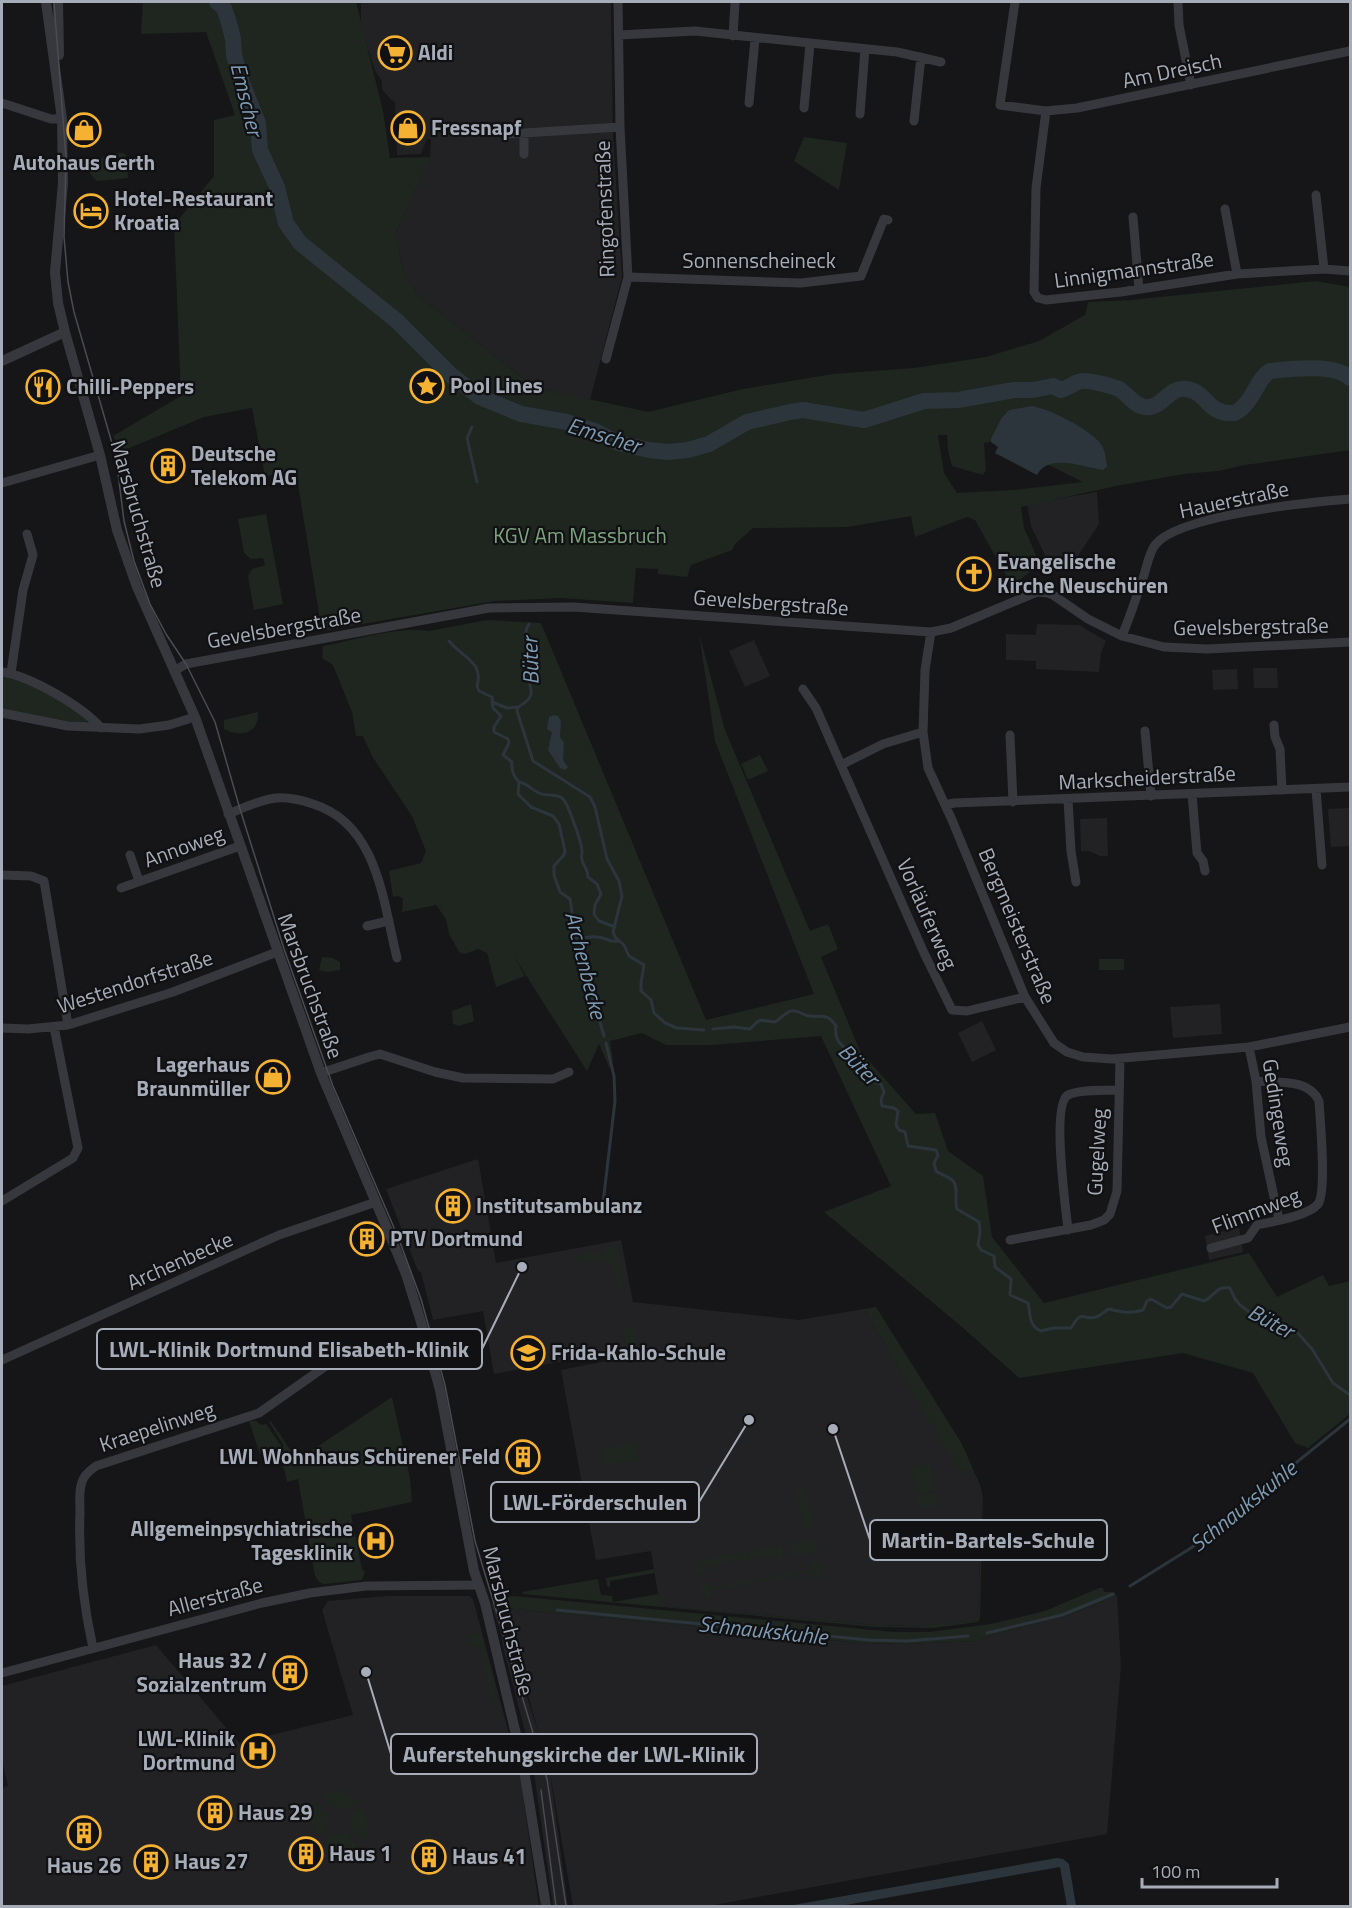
<svg xmlns="http://www.w3.org/2000/svg" width="1352" height="1908" font-family="'Titillium Web',sans-serif">
<rect width="100%" height="100%" fill="#161618"/>
<!-- built -->
<path fill="#222225" d="M361,2H611L613,134L622,277L590,400L534,387L420,297L403,271L396,232L430,158L431,139H427L421,154L397,155L395,102L391,100L382,89V81L375,71L361,27Z
M1097,492L1099,524L1070,568L1052,572L1045,563L1044,553L1031,526L1027,504Z
M1037,624L1079,625L1106,641L1101,653L1099,672L1036,669V661L1006,660V634L1036,635Z
M754,640L770,676L745,687L729,651Z
M1253,668H1277L1278,688H1254Z
M1237,669L1238,689L1213,690L1212,670Z
M1350,808V846L1331,847L1328,809Z
M1107,818L1108,856H1100L1089,851H1081L1080,819Z
M1220,1004L1222,1034L1173,1038L1170,1007Z
M982,1021L996,1050L972,1062L958,1033Z
M478,1159L496,1263L621,1240L633,1302L799,1320L864,1309L958,1469L973,1471L982,1498L978,1616L973,1621L955,1624L915,1626L875,1625L660,1606L651,1551L596,1560L561,1370L617,1359L631,1363L639,1347L494,1374L483,1311L433,1320L421,1272L418,1271L386,1189Z
M1239,1227L1243,1252L1209,1260L1205,1236Z
M389,1596H469L473,1599L513,1749L517,1754L539,1906H2V1788L8,1786L2,1760V1686L156,1645L239,1743L353,1715L322,1610L328,1601Z
M1117,1596L1121,1666L1107,1834L708,1906H573L550,1773L568,1906H553L534,1773L549,1767L543,1748L531,1754L504,1651L500,1630L491,1604L497,1602L539,1735L505,1608L860,1643L906,1644L978,1641L991,1635L1066,1616Z"/>
<!-- green -->
<path fill="#1e261f" fill-rule="evenodd" d="M143,2H356L383,111L390,158L431,157L396,232L403,271L420,297L534,387L648,412L743,389L833,374L914,368L986,357L1039,341L1085,315L1088,302L1131,300L1316,281L1350,287V450L1245,465L1218,471L1184,474L1116,486L1021,507L1024,528L1040,564L1012,586L975,520L967,517L915,537L911,516L848,527L753,528L735,544L732,550L691,565L687,577L658,574V569L636,568L633,603L561,598L495,601L322,631L296,472L265,476L252,408L204,417L122,451L113,436L181,396L174,225L214,176V120L235,115L206,32L141,34ZM938,435H947L948,451L952,466L983,475L986,470L984,443L999,440L1083,482L1013,490L957,493L944,473Z
M804,137L847,143L839,190L794,161Z
M117,153H123L126,155L128,178L97,181L81,164Z
M266,514L283,604L254,610L248,576L252,569L265,565L263,558L251,559L244,553L238,519Z
M487,620L541,623L706,1020L814,994L715,741L699,633L725,730L810,931L828,924L838,949L821,957L860,1051L916,1114L935,1113L948,1151L983,1176L992,1237L1044,1303L1249,1253L1277,1297L1323,1275L1329,1286L1350,1281V1414L1308,1448L1295,1443L1253,1373L1183,1353L1019,1378L962,1327L824,1212L891,1186L821,1036L711,1045H666L642,1033L610,1041L613,1061L610,1069L599,1044L587,1071L513,955L525,976L496,987L487,953L478,949L465,954L459,952L449,934L446,919L436,905L402,912L403,899L399,896L393,897L389,871L421,863L426,851L412,816L372,756L363,736H356L352,712L333,665L322,658L323,646C355,640 397,626 429,631Z
M2,675C25,680 74,702 88,721L82,724L2,709Z
M258,712C260,733 240,738 224,729V720Z
M760,755L768,771L748,780L741,764Z
M322,957L333,958L340,962V970L328,972L319,970Z
M1099,959H1124V970H1099Z
M471,1004L474,1021L459,1026L453,1024L452,1011Z
M612,1246L619,1250L618,1263L621,1266L625,1284L619,1290C615,1283 616,1272 612,1266C605,1256 587,1262 579,1265L576,1260C581,1249 591,1253 601,1255L605,1248Z
M876,1307L962,1444L980,1485L983,1498L980,1617L978,1622L933,1628L875,1627L523,1594L522,1592L598,1579L601,1595L612,1596L613,1602L658,1594L661,1606L875,1625L915,1626L973,1621L978,1616L982,1499L973,1471L958,1470L864,1309Z
M634,1327L637,1347L626,1349L623,1329Z
M392,1397L410,1478L412,1502L351,1515L362,1569L365,1572L362,1580L324,1584L319,1582L315,1576L298,1479L287,1482L279,1448L260,1454L249,1421H256L261,1425L266,1424L282,1447L284,1446L269,1422L271,1421L297,1460Z
M634,1443L637,1460L605,1465L602,1449Z
M930,1464L935,1491L916,1494L911,1468Z
M805,1487L813,1527L804,1529L796,1489Z
M935,1492L938,1506L919,1509L917,1496Z
M812,1540L816,1542L817,1549L814,1553L796,1556L792,1554L791,1547L793,1543Z
M782,1545L784,1555L782,1559H779L778,1553L749,1558L748,1552Z
M746,1552L747,1559L705,1566L706,1573L702,1574L698,1571L696,1561Z
M815,1561L819,1563L822,1574L819,1578L814,1579L813,1572L753,1583V1580L812,1569L811,1562Z
M654,1569L655,1573L610,1581V1588L607,1586L606,1578Z
M751,1580L752,1584L710,1591L711,1598L707,1599L703,1596L701,1586L704,1582L708,1581L709,1588Z
M1099,1588H1103L1104,1592H1114L1117,1596L1066,1616L991,1635L978,1641L906,1644L861,1643L505,1608L501,1598L514,1596L894,1632H929L991,1624L1045,1611Z
M481,1633L494,1687L498,1728L480,1646L470,1648L467,1635Z
M340,1791L356,1801L347,1810L342,1808L334,1810L321,1796L331,1792Z
M316,1802L329,1815L327,1822L328,1827L319,1836C310,1825 307,1814 316,1802Z
M361,1807C370,1819 372,1830 364,1843L351,1828L353,1821L351,1816Z
M333,1833L341,1835L346,1833L358,1847C345,1854 334,1852 324,1842Z"/>
<!-- water -->
<path fill="#2c353c" d="M1032,406C1050,409 1089,429 1100,443C1105,448 1106,459 1107,466L1103,470C1082,467 1049,453 1037,475L995,453L998,447L991,442V439L1001,419L1009,410Z
M554,715L558,716L561,721L560,737L564,743L563,760L568,767L565,770L560,768L548,750L552,732L547,729L549,717Z
M1057,1858L1063,1859L1069,1864L1076,1906H1067L1060,1867L840,1906H788Z"/>
<g fill="none" stroke-linecap="round" stroke-linejoin="round">
<!-- stream -->
<path stroke="#2c353c" stroke-width="3" d="M483,404L486,400
M472,427L467,438L477,482
M529,624C521,638 529,639 533,650C532,656 526,662 527,669C527,687 541,695 518,707L517,711L533,761L590,797L595,807L607,859L619,881L622,896L613,932L615,937L624,945L629,956L644,965L641,983V991L651,1000L654,1013L665,1023L677,1028L704,1030
M449,641C463,658 484,662 477,686L479,691L492,697L493,708L501,716L494,727V732L508,739L509,743L503,755L512,762C511,770 513,776 519,782L518,794L531,807L553,816L559,824L565,851L564,855L554,866V875L560,892L570,899L576,940L604,1036
M492,702L507,708L518,707
M519,782C527,783 532,790 539,793C547,797 554,793 562,798C568,803 581,841 582,850C582,853 581,857 582,860C583,866 588,869 588,877L597,884L601,894L595,905L594,914L599,921L615,927
M575,937C583,939 589,936 597,937C605,937 609,943 618,941
M713,1029L734,1027L750,1029C762,1016 760,1021 775,1022C780,1019 786,1012 791,1011C798,1009 803,1016 810,1016C823,1017 827,1013 836,1026C833,1045 848,1049 861,1059L863,1075L868,1080L881,1084L884,1092L881,1100L882,1106L894,1108L898,1111L896,1125L899,1130L905,1132L908,1146L936,1150L938,1155L934,1163L936,1171C941,1175 949,1176 953,1181C959,1187 954,1200 957,1209L979,1222L980,1231L978,1245L981,1250L994,1256L995,1267L1011,1279L1010,1295L1028,1303C1031,1315 1028,1325 1041,1331L1053,1328H1071C1083,1308 1082,1321 1096,1317C1101,1316 1104,1311 1109,1309C1121,1312 1130,1314 1143,1310L1147,1301L1151,1299L1167,1308L1171,1307L1182,1294L1204,1301C1216,1296 1214,1286 1230,1288L1235,1299L1240,1305L1261,1321L1283,1330L1296,1331L1312,1349L1333,1383L1350,1395
M602,1212L615,1101L614,1076L606,1043
M1130,1586L1191,1548L1350,1419
M557,1610L869,1640L907,1641L968,1636
M987,1633L1062,1615L1113,1594"/>
<!-- river -->
<path stroke="#2c353c" stroke-width="16" d="M217,2L224,8L229,23L233,39L234,55L242,83L258,123L260,150L277,187L286,223L300,243L397,321L452,376L480,397L521,414L567,422L595,431L618,443L649,450L669,452L688,450L709,444L747,422L790,412L803,410L864,420L924,401L958,400L1014,390H1033L1053,386L1061,390C1069,388 1074,382 1082,381C1088,380 1113,386 1119,389C1129,395 1136,409 1150,407C1164,405 1170,386 1187,389C1209,393 1206,415 1235,413C1255,401 1256,379 1270,371C1290,369 1335,363 1350,378"/>
<!-- minor -->
<path stroke="#37383d" stroke-width="9" d="M1015,2L1000,105L1046,111L1077,108L1350,51
M1178,2L1179,25L1191,85
M619,35L695,31L897,52L941,62
M733,36L735,2
M2,103L51,119H62
M749,103L755,39
M804,108L810,44
M1046,111L1036,188L1034,292L1038,298L1046,300L1121,292L1237,274L1324,269L1350,271
M860,114L865,49
M914,121L921,57
M524,133V154
M508,134L620,127
M1316,195L1324,269
M1225,209L1237,274
M1133,217L1139,289
M628,277L801,283L861,276L884,219L888,220
M606,359L628,277L620,127L618,2
M2,483L100,455
M931,632L925,670L923,732L928,768L952,820L1025,997L1054,1043L1067,1052L1083,1057L1112,1059L1249,1047L1350,1027
M1122,636C1130,616 1137,596 1144,575C1147,566 1149,553 1155,545C1178,515 1311,502 1350,499
M174,671L186,664L489,608L573,607L931,632L951,628L1037,592L1048,593L1053,595L1088,619L1122,636L1164,647L1207,649L1350,642
M2,672C30,676 82,706 101,728
M11,673L23,590L33,555L27,534
M803,689L816,708L841,765
M2,713L68,726L139,729L169,725L195,717
M1274,725L1275,737L1280,749L1282,790
M1145,731L1151,796
M923,732L883,744L841,765L924,953L952,1010L967,1011L1025,997
M1010,735L1013,802
M1316,789L1322,865
M1192,794L1197,853L1203,861L1205,871
M1068,800L1071,851L1076,882
M945,805L954,803L1350,787
M228,814C243,808 259,800 276,798C289,797 301,800 313,804C378,824 383,902 397,958
M130,855L139,881
M2,875L31,876L44,881L68,1025
M121,888L240,846
M367,926L388,921
M2,1028L28,1029L68,1025L173,992L277,952
M1249,1047L1256,1081L1261,1137L1279,1220
M321,1073L369,1057L380,1054L435,1072L463,1078L553,1079L569,1072
M2,1201L73,1158L78,1148L54,1027
M1068,1230C1066,1209 1051,1105 1068,1095C1079,1089 1106,1091 1119,1090
M1010,1240L1091,1225L1104,1220L1110,1214L1117,1191L1120,1059
M1211,1248L1248,1238L1257,1225C1271,1222 1309,1216 1318,1204C1327,1192 1320,1119 1319,1101C1309,1078 1277,1083 1256,1081
M360,1342L371,1359
M2,1360L279,1235L376,1202
M93,1648C83,1603 78,1559 80,1512C80,1501 78,1486 85,1476C88,1472 92,1469 96,1466L259,1413L360,1342L381,1333
M2,1673L262,1603L310,1593L366,1586L479,1585"/>
<!-- tertiary -->
<path stroke="#37383d" stroke-width="10" d="M46,2L62,119L63,183L55,272L58,303L65,332L100,455L117,530L137,587L195,717L321,1073L386,1226L406,1274L421,1322L440,1390L474,1571L485,1603L523,1764L546,1906
M58,2L59,55
M2,361L65,332"/>
<!-- tram -->
<path stroke="#4a4c52" stroke-width="1.5" d="M54,2L66,158L64,237L68,282L74,312L116,457L124,521L134,561L150,604L166,634L186,664L215,722L240,809L284,949L333,1086L398,1237L421,1299L445,1385L475,1541L547,1779L566,1906
M541,1790L556,1906"/>
</g>
<!-- icons -->
<defs>
<symbol id="supermarket-ring" viewBox="-11 -11 22 22"><circle r="9.5" fill="#111113" stroke="#f4b132" stroke-width="1.5"/><path d="M-6-5.5h2.5l.6 2H6L4.5 2H-2.5L-4.4-4H-6ZM-1.5 3.2a1.3 1.3 0 1 0 .1 0ZM3 3.2a1.3 1.3 0 1 0 .1 0Z" fill="#f4b132"/></symbol>
<symbol id="shop-ring" viewBox="-11 -11 22 22"><circle r="9.5" fill="#111113" stroke="#f4b132" stroke-width="1.5"/><path d="M-5-2.5h2.3a2.7 3.5 0 0 1 5.4 0H5L5.5 6h-11ZM-1.5-2.5h3a1.5 2.3 0 0 0-3 0Z" fill="#f4b132"/></symbol>
<symbol id="hotel-ring" viewBox="-11 -11 22 22"><circle r="9.5" fill="#111113" stroke="#f4b132" stroke-width="1.5"/><path d="M-6-4.5h1.5V1H6V5H4.5V3h-9V5H-6ZM-4 0a1.8 1.8 0 1 1 3.6 0ZM.5 0V-2.5h3Q6-2.5 6 0Z" fill="#f4b132"/></symbol>
<symbol id="sight-ring" viewBox="-11 -11 22 22"><circle r="9.5" fill="#111113" stroke="#f4b132" stroke-width="1.5"/><path d="M0-6L1.8-2.2L6-1.7L2.9 1.2L3.7 5.4L0 3.3L-3.7 5.4L-2.9 1.2L-6-1.7L-1.8-2.2Z" fill="#f4b132"/></symbol>
<symbol id="restaurant-ring" viewBox="-11 -11 22 22"><circle r="9.5" fill="#111113" stroke="#f4b132" stroke-width="1.5"/><path d="M-5-6h1v4h1v-4h1v4h1v-4h1v5L-1.5 .5V6h-2V.5L-5-1ZM5-6V6H3V1.5H1.5Q1.5-4 5-6Z" fill="#f4b132"/></symbol>
<symbol id="building-ring" viewBox="-11 -11 22 22"><circle r="9.5" fill="#111113" stroke="#f4b132" stroke-width="1.5"/><path d="M-4-6H4V6H1V3H-1V6H-4ZM-2.5-4.3h1.7v1.8h-1.7ZM.8-4.3h1.7v1.8H.8ZM-2.5-1h1.7V.8h-1.7ZM.8-1h1.7V.8H.8Z" fill="#f4b132"/></symbol>
<symbol id="church-ring" viewBox="-11 -11 22 22"><circle r="9.5" fill="#111113" stroke="#f4b132" stroke-width="1.5"/><path d="M-1.2-6h2.4v3.5h3.3v2.4h-3.3V6h-2.4V-.1h-3.3v-2.4h3.3Z" fill="#f4b132"/></symbol>
<symbol id="school-ring" viewBox="-11 -11 22 22"><circle r="9.5" fill="#111113" stroke="#f4b132" stroke-width="1.5"/><path d="M0-5L7-2L0 1L-7-2ZM-4 1L0 2.5L4 1V4Q0 6-4 4Z" fill="#f4b132"/></symbol>
<symbol id="hospital-ring" viewBox="-11 -11 22 22"><circle r="9.5" fill="#111113" stroke="#f4b132" stroke-width="1.5"/><path d="M-5-5h3v3.5h4V-5h3V5h-3V1.5h-4V5h-3Z" fill="#f4b132"/></symbol>
</defs>
<g fill-rule="evenodd">
<use href="#supermarket-ring" x="376" y="34" width="38" height="38"/>
<use href="#shop-ring" x="389" y="109" width="38" height="38"/>
<use href="#shop-ring" x="65" y="111" width="38" height="38"/>
<use href="#hotel-ring" x="72" y="192" width="38" height="38"/>
<use href="#sight-ring" x="408" y="367" width="38" height="38"/>
<use href="#restaurant-ring" x="24" y="368" width="38" height="38"/>
<use href="#building-ring" x="149" y="447" width="38" height="38"/>
<use href="#church-ring" x="955" y="555" width="38" height="38"/>
<use href="#shop-ring" x="254" y="1058" width="38" height="38"/>
<use href="#building-ring" x="434" y="1187" width="38" height="38"/>
<use href="#building-ring" x="348" y="1220" width="38" height="38"/>
<use href="#school-ring" x="509" y="1334" width="38" height="38"/>
<use href="#building-ring" x="504" y="1438" width="38" height="38"/>
<use href="#hospital-ring" x="357" y="1522" width="38" height="38"/>
<use href="#building-ring" x="271" y="1654" width="38" height="38"/>
<use href="#hospital-ring" x="239" y="1732" width="38" height="38"/>
<use href="#building-ring" x="196" y="1794" width="38" height="38"/>
<use href="#building-ring" x="65" y="1814" width="38" height="38"/>
<use href="#building-ring" x="287" y="1835" width="38" height="38"/>
<use href="#building-ring" x="410" y="1838" width="38" height="38"/>
<use href="#building-ring" x="132" y="1843" width="38" height="38"/>
</g>
<g text-anchor="middle" stroke-width="4.5" stroke-linejoin="round" paint-order="stroke">
<!-- poi labels -->
<g font-size="21" font-weight="bold" fill="#a7adb8" stroke="#111113" text-anchor="start">
<text x="418" y="60">Aldi</text>
<text x="431" y="135">Fressnapf</text>
<text x="84" y="170" text-anchor="middle">Autohaus Gerth</text>
<text x="114" y="206">Hotel-Restaurant<tspan x="114" dy="24">Kroatia</tspan></text>
<text x="450" y="393">Pool Lines</text>
<text x="66" y="394">Chilli-Peppers</text>
<text x="191" y="461">Deutsche<tspan x="191" dy="24">Telekom AG</tspan></text>
<text x="997" y="569">Evangelische<tspan x="997" dy="24">Kirche Neuschüren</tspan></text>
<text x="250" y="1072" text-anchor="end">Lagerhaus<tspan x="250" dy="24">Braunmüller</tspan></text>
<text x="476" y="1213">Institutsambulanz</text>
<text x="390" y="1246">PTV Dortmund</text>
<text x="551" y="1360">Frida-Kahlo-Schule</text>
<text x="500" y="1464" text-anchor="end">LWL Wohnhaus Schürener Feld</text>
<text x="353" y="1536" text-anchor="end">Allgemeinpsychiatrische<tspan x="353" dy="24">Tagesklinik</tspan></text>
<text x="267" y="1668" text-anchor="end">Haus 32 /<tspan x="267" dy="24">Sozialzentrum</tspan></text>
<text x="235" y="1746" text-anchor="end">LWL-Klinik<tspan x="235" dy="24">Dortmund</tspan></text>
<text x="238" y="1820">Haus 29</text>
<text x="329" y="1861">Haus 1</text>
<text x="452" y="1864">Haus 41</text>
<text x="174" y="1869">Haus 27</text>
<text x="84" y="1873" text-anchor="middle">Haus 26</text>
</g>
<!-- street labels -->
<g font-size="21" fill="#a7adb8" stroke="#111113">
<text transform="translate(1172 71) rotate(-12)" y="7">Am Dreisch</text>
<text transform="translate(605 209) rotate(-92)" y="7">Ringofenstraße</text>
<text x="759" y="268">Sonnenscheineck</text>
<text transform="translate(1134 270) rotate(-8)" y="7">Linnigmannstraße</text>
<text transform="translate(1234 500) rotate(-12)" y="7">Hauerstraße</text>
<text transform="translate(138 514) rotate(74)" y="7">Marsbruchstraße</text>
<text transform="translate(771 603) rotate(4)" y="7">Gevelsbergstraße</text>
<text transform="translate(1251 627) rotate(-1)" y="7">Gevelsbergstraße</text>
<text transform="translate(284 628) rotate(-10)" y="7">Gevelsbergstraße</text>
<text transform="translate(1147 778) rotate(-3)" y="7">Markscheiderstraße</text>
<text transform="translate(184 847) rotate(-20)" y="7">Annoweg</text>
<text transform="translate(927 914) rotate(66)" y="7">Vorläuferweg</text>
<text transform="translate(1017 926) rotate(67)" y="7">Bergmeisterstraße</text>
<text transform="translate(135 982) rotate(-18)" y="7">Westendorfstraße</text>
<text transform="translate(310 986) rotate(70)" y="7">Marsbruchstraße</text>
<text transform="translate(1278 1113) rotate(81)" y="7">Gedingeweg</text>
<text transform="translate(1097 1152) rotate(-87)" y="7">Gugelweg</text>
<text transform="translate(1256 1211) rotate(-21)" y="7">Flimmweg</text>
<text transform="translate(180 1261) rotate(-24)" y="7">Archenbecke</text>
<text transform="translate(157 1427) rotate(-18)" y="7">Kraepelinweg</text>
<text transform="translate(215 1597) rotate(-15)" y="7">Allerstraße</text>
<text transform="translate(508 1621) rotate(76)" y="7">Marsbruchstraße</text>
</g>
<!-- park labels -->
<g font-size="21" fill="#7ea380" stroke="#111113">
<text x="580" y="543">KGV Am Massbruch</text>
</g>
<!-- water labels -->
<g font-size="22" font-style="italic" fill="#7e9bb3" stroke="#111113">
<text transform="translate(247 99) rotate(76)" y="8">Emscher</text>
<text transform="translate(604 435) rotate(17)" y="8">Emscher</text>
<text transform="translate(530 661) rotate(-92)" y="8">Büter</text>
<text transform="translate(586 965) rotate(76)" y="8">Archenbecke</text>
<text transform="translate(859 1064) rotate(46)" y="8">Büter</text>
<text transform="translate(1271 1321) rotate(28)" y="8">Büter</text>
<text transform="translate(1243 1506) rotate(-39)" y="8">Schnaukskuhle</text>
<text transform="translate(763 1630) rotate(6)" y="8">Schnaukskuhle</text>
</g>
</g>
<!-- callouts -->
<path fill="none" stroke="#a7adb8" stroke-width="2" d="M522 1267L482 1349M749 1420L699 1502M833 1429L870 1540M366 1672L391 1754"/>
<g fill="#a7adb8" stroke="#111113" stroke-width="2">
<circle cx="522" cy="1267" r="6"/>
<circle cx="749" cy="1420" r="6"/>
<circle cx="833" cy="1429" r="6"/>
<circle cx="366" cy="1672" r="6"/>
</g>
<g fill="#111113" stroke="#a7adb8" stroke-width="2">
<rect x="97" y="1329" width="385" height="40" rx="6"/>
<rect x="491" y="1482" width="208" height="40" rx="6"/>
<rect x="870" y="1520" width="237" height="40" rx="6"/>
<rect x="391" y="1734" width="366" height="40" rx="6"/>
</g>
<g font-size="22" text-anchor="middle" font-weight="bold" fill="#a7adb8">
<text x="289" y="1357">LWL-Klinik Dortmund Elisabeth-Klinik</text>
<text x="595" y="1510">LWL-Förderschulen</text>
<text x="988" y="1548">Martin-Bartels-Schule</text>
<text x="574" y="1762">Auferstehungskirche der LWL-Klinik</text>
</g>
<!-- border -->
<rect width="1352" height="1908" fill="none" stroke="#a7adb8" stroke-width="6"/>
<!-- scale -->
<path d="M1142 1878v9h135v-9" fill="none" stroke="#a7adb8" stroke-width="3"/>
<text x="1151" y="1878" font-size="18" fill="#a7adb8" stroke="#111113" stroke-width="4.5" paint-order="stroke">100 m</text>
</svg>
